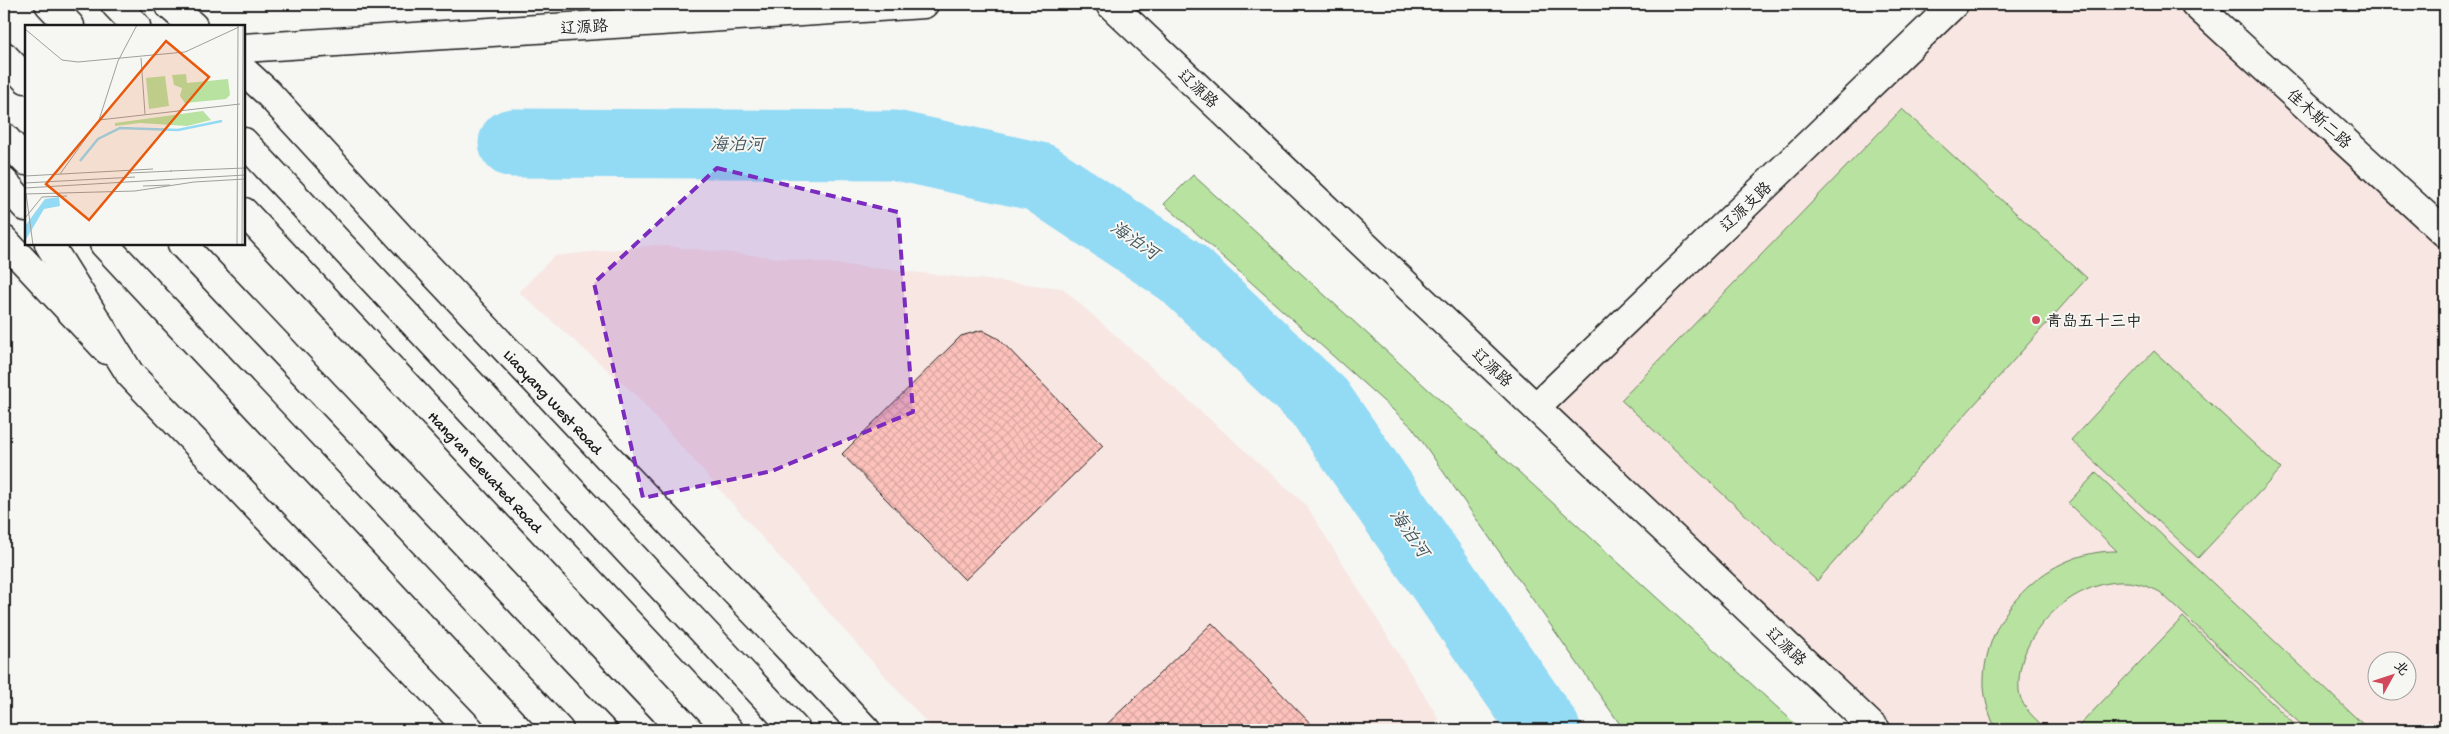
<svg xmlns="http://www.w3.org/2000/svg" width="2449" height="734" font-family="'Gochi Hand','LXGW WenKai TC',sans-serif">
<defs>
<pattern id="building-cross-hatch" width="8" height="8" patternUnits="userSpaceOnUse" patternTransform="scale(1.25)"><rect width="8" height="8" fill="#fec2bc"/><path d="M0 0l8 8M0 8l8-8" fill="none" stroke="#d9a6a1"/></pattern>
</defs>
<rect width="100%" height="100%" fill="#f6f6f2"/>
<filter id="ink" filterUnits="userSpaceOnUse"><feTurbulence type="fractalNoise" baseFrequency=".02" numOctaves="2"/><feDisplacementMap in="SourceGraphic" scale="10" xChannelSelector="R" yChannelSelector="G"/><feConvolveMatrix kernelMatrix="1 2 1 2 8 2 1 2 1" color-interpolation-filters="sRGB"/></filter>
<g filter="url(#ink)">
<!-- built -->
<path fill="#f8e6e2" fill-rule="evenodd" d="M1954,4H2195L2445,233V730H1876L1536,407ZM2376,662H2406V692H2376Z
M656,245L1062,288L1306,505L1439,719L1427,730H933L635,394L519,292L554,256Z"/>
<!-- park -->
<path fill="#b7e2a0" stroke="#6a7f5e" d="M1902,109L2087,278L1817,581L1621,400Z
M1193,175L1802,730H1624L1412,427L1164,204Z
M2154,351L2281,469L2198,558L2071,440Z
M2096,473L2369,730H2307L2160,592C2150,587 2139,583 2127,582C2073,579 2015,634 2019,690C2020,707 2036,719 2047,730H1996C1989,714 1983,697 1984,678C1987,610 2049,550 2117,551L2068,503Z
M2183,617L2300,730H2075Z"/>
<g fill="none" stroke-linecap="round" stroke-linejoin="round">
<!-- river -->
<path stroke="#93daf5" stroke-width="69" d="M513,143L894,145L1039,177L1182,272L1320,403L1546,730"/>
</g>
<!-- building -->
<path fill="url(#building-cross-hatch)" stroke="#1c1c1c" d="M982,330L999,339L1103,446L965,580L842,454L961,336Z
M1212,623L1317,730H1101Z"/>
<g fill="none" stroke-linecap="round" stroke-linejoin="round">
<defs>
<path id="minor" d="M2195,4L2445,233
M4,240L107,350
M1536,407L1954,4"/>
<path id="tertiary" d="M1110,4L1876,730
M244,48L924,4"/>
<path id="primary" d="M168,4L193,26
M244,71L267,92L412,250L866,730
M4,182L26,207
M49,244L130,374L470,730"/>
<path id="trunk" d="M49,4L70,26
M115,4L136,26
M4,56L26,79
M4,137L26,161
M244,142L796,730
M244,212L729,730
M104,244L559,730
M182,244L642,730"/>
</defs>
<!-- minor casing -->
<use href="#minor" stroke="#1c1c1c" stroke-width="31"/>
<!-- tertiary casing -->
<use href="#tertiary" stroke="#1c1c1c" stroke-width="31"/>
<!-- primary casing -->
<use href="#primary" stroke="#1c1c1c" stroke-width="31"/>
<!-- trunk casing -->
<use href="#trunk" stroke="#1c1c1c" stroke-width="31"/>
<!-- minor -->
<use href="#minor" stroke="#f6f6f2" stroke-width="28"/>
<!-- tertiary -->
<use href="#tertiary" stroke="#f6f6f2" stroke-width="28"/>
<!-- primary -->
<use href="#primary" stroke="#f6f6f2" stroke-width="28"/>
<!-- trunk -->
<use href="#trunk" stroke="#f6f6f2" stroke-width="28"/>
</g>
</g>
<!-- marked area -->
<path fill="#7b2cbf" fill-opacity="0.2" stroke="#7b2cbf" stroke-width="4" stroke-dasharray="10 6" stroke-linejoin="round" d="M717,168L898,212L913,412L772,471L643,498L594,283Z"/>
<!-- markers -->
<circle fill="#d1495b" stroke="#f6f6f2" stroke-width="2" cx="2036" cy="320" r="5"/>
<g text-anchor="middle" stroke-width="4" stroke-linejoin="round" paint-order="stroke">
<!-- street labels -->
<g font-size="16" fill="#1c1c1c" stroke="#f6f6f2">
<text transform="translate(584 26) rotate(-4)" y="6">辽源路</text>
<text transform="translate(1199 88) rotate(43)" y="6">辽源路</text>
<text transform="translate(2320 118) rotate(42)" y="6">佳木斯二路</text>
<text transform="translate(1745 206) rotate(-44)" y="6">辽源支路</text>
<text transform="translate(1493 367) rotate(43)" y="6">辽源路</text>
<text transform="translate(554 401) rotate(47)" y="6">Liaoyang West Road</text>
<text transform="translate(486 471) rotate(47)" y="6">Hang'an Elevated Road</text>
<text transform="translate(1787 646) rotate(43)" y="6">辽源路</text>
</g>
<!-- poi labels -->
<g font-size="16" fill="#1c1c1c" stroke="#f6f6f2" text-anchor="start">
<text x="2046" y="326">青岛五十三中</text>
</g>
<!-- water labels -->
<g font-size="18" font-style="italic" fill="#40555d" stroke="#f6f6f2">
<text x="737" y="150">海泊河</text>
<text transform="translate(1135 240) rotate(34)" y="6">海泊河</text>
<text transform="translate(1410 533) rotate(55)" y="6">海泊河</text>
</g>
</g>
<!-- overview -->
<g transform="translate(25 25)">
<rect width="220" height="220" fill="#f6f6f2"/>
<path d="M161,49L162,58L203,54L205,70L201,74L160,78L155,71L157,63L149,60L147,50ZM140,51L144,81L124,84L121,53ZM178,86L186,95L162,101L115,98L90,101V98Z" fill="#b7e2a0"/>
<path d="M34,172L35,181L19,184L0,216V201L20,174Z" fill="#93daf5"/>
<path fill="none" stroke="#93daf5" stroke-width="2.5" d="M55,136L73,114L95,103L153,105L197,96"/>
<path fill="none" stroke="#9f9f9c" stroke-width="1" d="M0,4L37,35L53,37L160,27L214,2M116,33L120,89M74,95L93,36L112,0M145,146L220,143M105,148L147,146M35,149L74,95L215,79M0,151L128,144M0,158L110,152M118,161L145,160M0,163L220,150M1,168L8,220M0,169L110,166L169,157L220,154M0,193L17,172L42,171M212,220L213,0M217,220L218,0"/>
<path fill="#e8590c" fill-opacity="0.15" stroke="#e8590c" stroke-width="2.5" d="M141,16L184,52L64,195L21,159Z"/>
<rect width="220" height="220" fill="none" stroke="#1c1c1c" stroke-width="2.5"/>
</g>
<!-- margin -->
<rect width="2449" height="734" fill="none" stroke="#f6f6f2" stroke-width="20"/>
<rect x="10" y="10" width="2429" height="714" fill="none" stroke="#1c1c1c" stroke-width="2" filter="url(#ink)"/>
<!-- north arrow -->
<g transform="translate(2392 676) rotate(50)"><circle r="24" fill="#f6f6f2" stroke="#9f9f9c"/>
<path d="M0-4L9 19L0 12L-9 19Z" fill="#d1495b"/>
<text y="-8" font-size="14" font-weight="bold" text-anchor="middle" fill="#1c1c1c">北</text>
</g>
</svg>
